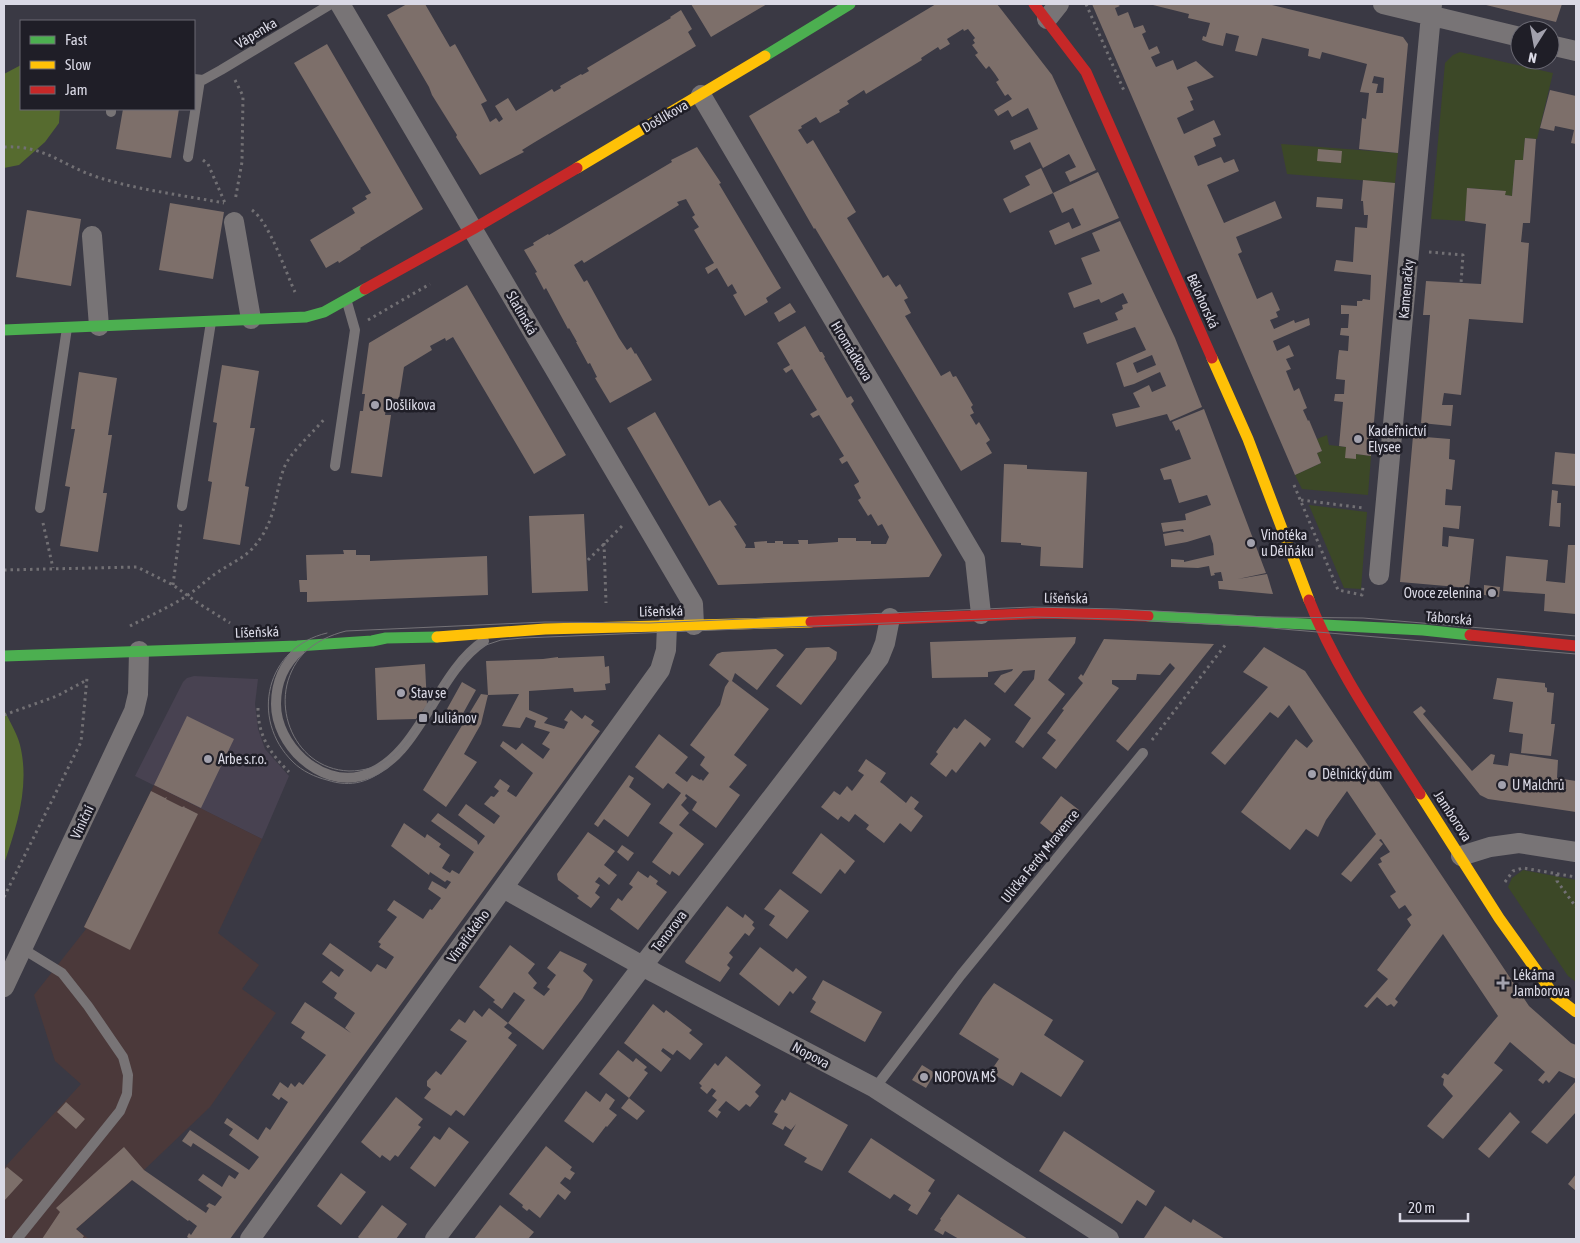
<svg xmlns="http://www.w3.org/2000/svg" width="1580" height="1243" font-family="'Asap Condensed',sans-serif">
<rect width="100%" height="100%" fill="#3a3944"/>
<!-- commercial -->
<path fill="#484251" d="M194,676L258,679L255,704L258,729L265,749L289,776L262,839L135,776L183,682L187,678Z"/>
<!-- industrial -->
<path fill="#4b393a" d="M154,785L262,839L218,933L259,965L242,989L276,1013L210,1107L144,1170L76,1229L89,1239H4V1168L81,1084L55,1061L34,995L86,929L84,927Z"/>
<!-- green -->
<path fill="#3c4827" d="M1460,52L1553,73L1537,139L1525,138L1523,160H1515L1512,196L1505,195V191L1468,188L1465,221L1431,219L1445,63L1453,55Z
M1281,144L1398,153L1395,183L1287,174Z
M1327,435L1329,445L1346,447L1356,459V454L1371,456L1368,495L1302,489L1295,475L1321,463L1317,453L1322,451L1317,439Z
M1309,505L1367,512L1361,589L1344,588Z
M1523,870L1576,880V982L1568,976L1508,887L1512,878Z"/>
<!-- forest -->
<path fill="#566b2f" d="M21,65V109H60L59,123L45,142L19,165L4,168V74Z
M4,709C9,721 17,733 20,745C30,785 17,826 4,864Z"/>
<!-- building -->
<path fill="#7d6f6a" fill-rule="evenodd" d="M407,4H425L450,47L455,44L487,101L481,104L490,122L496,118L499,122L503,119L495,106L508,98L516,111L552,89L554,92L561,88L560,86L581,74L582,75L589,71L587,68L671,18L670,17L681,10L692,29L688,32L696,46L535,142L522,150L524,152L480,175L456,137L457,135L432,95L429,87L387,15Z
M691,4H767L711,37Z
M936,4H997L1052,75L1096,170L1070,182L1065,172L1076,167L1069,154L1043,168L1030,142L1014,150L1010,141L1038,129L1028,108L1012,117L1008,110L998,116L994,110L1012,99L1008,94L1005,96L996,82L999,80L995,74L989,66L986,69L975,55L978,53L972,45L975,43L973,40L975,38L968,29L964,31L963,29L947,39L950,44L940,50L938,47L921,58L922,60L866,94L864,90L847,101L849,104L839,110L840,112L820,123L816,117L801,126L802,128L798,130L807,144L813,140L856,212L847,218L883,278L888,275L896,287L900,284L908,298L904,300L911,313L905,316L941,376L950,371L953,377L956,376L973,405L971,407L974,413L970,415L976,425L979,422L990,440L986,443L992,453L961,471L815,228L814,229L749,116Z
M1092,4H1117L1120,6L1115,8L1118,16L1128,12L1134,28L1143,25L1146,32L1142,34L1149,50L1157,46L1160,53L1151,57L1156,67L1173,60L1177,70L1196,61L1214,77L1187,87L1193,100L1190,101L1194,110L1177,118L1184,134L1214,120L1221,135L1213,138L1216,146L1194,156L1198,166L1221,157L1224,163L1234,159L1239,171L1207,185L1224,223L1275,201L1282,218L1236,237L1242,252L1238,254L1257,299L1272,292L1280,310L1276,312L1278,317L1270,320L1274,329L1294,320L1295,323L1309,318L1310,325L1273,341L1277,351L1289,345L1294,356L1286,359L1291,369L1286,371L1294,391L1299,388L1307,408L1303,410L1308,421L1309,420L1322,451L1317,453L1321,463L1295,475Z
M1149,4H1268L1403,37L1408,44L1398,153L1359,149L1362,118L1366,119L1369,93L1360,92L1367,64L1322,52L1320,59L1308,56L1309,49L1262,38L1257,56L1235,51L1239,36L1226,33L1223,46L1210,43L1202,40L1203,36L1206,37L1210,23L1188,18L1189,14ZM1374,76L1384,78L1383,93H1376L1378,84L1372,83Z
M1482,4H1562L1556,22Z
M327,44L423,209L360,248L361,249L339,263L338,261L326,268L310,240L355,213L352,208L367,199L365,196L371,193L294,63Z
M1550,90L1576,96V144L1571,143L1574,130L1555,126L1554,131L1540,128Z
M123,109H179L171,158L116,149Z
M1525,138L1536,139L1530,223H1523L1521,242L1529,243L1523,323L1469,319L1461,395L1444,393L1442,405H1453L1451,426L1421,423L1430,315H1423L1426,281L1481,284L1486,224L1465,221L1467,188L1506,191L1505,195L1512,196L1515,160H1523Z
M697,147L721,183L719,184L781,288L766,298L768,302L745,316L733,295L737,293L732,284L728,287L717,268L708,274L705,268L714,263L694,230L699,227L692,217L695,215L686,199L677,202L679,205L584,263L582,260L574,265L584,282L587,280L619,338L627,350L631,347L635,354L636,353L652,380L610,403L595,378L597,377L590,363L588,364L576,342H577L569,328L568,329L546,288L544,290L535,273L537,272L524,250L534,245L533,243L548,234L549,235L672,162L671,160Z
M1318,149L1342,151L1341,163L1317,161Z
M1041,168L1053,193L1010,213L1003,199L1030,185L1025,176Z
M1098,172L1119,218L1055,245L1049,231L1069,222L1072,229L1081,225L1073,208L1062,213L1053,193Z
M1363,180L1395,183L1371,456L1356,454V459L1345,458L1346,447L1339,446L1343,402L1334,401L1335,394H1344L1345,380L1336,379L1338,357L1339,350L1348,351L1349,336L1340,335L1341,328H1348L1349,314H1341V305L1357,306V301H1362L1363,299L1370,300L1371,275L1334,271L1336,260L1353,262L1355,227L1367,228L1368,215H1364L1363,201H1361Z
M1317,197L1343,199L1342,209L1316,207Z
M170,203L224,212L213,279L159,270Z
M27,210L81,219L71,286L16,277Z
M1120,221L1175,338L1202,407L1170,421L1167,414L1116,427L1112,414L1140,407L1133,393L1149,385L1152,392L1166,386L1160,372L1134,384L1124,387L1116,363L1146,350L1135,327L1087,344L1083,333L1118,320L1115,313L1123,309L1122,305L1128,303L1123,293L1101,303L1099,299L1074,308L1068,293L1092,284L1081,258L1100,251L1092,233ZM1152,355L1156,365L1137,373L1133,363Z
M467,285L566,455L534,474L453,337L446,341L445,338L430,346L432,350L404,367L399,399L388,398L385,415H391L382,477L351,473L360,411H363L365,394H362L369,343Z
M790,303L796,312L779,322L774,313Z
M805,326L820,352H822L825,357L824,358L847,398L851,396L854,401L851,404L942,555L929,577L718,585L627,428L655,412L709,506L720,500L737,525L734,526L746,545L745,548H755L754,542L767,541V543H775V541H783V544H799L798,540H808V544L838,542V538H856V541H871V544H886L889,537L882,524L878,526L871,514L868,516L858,500L861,498L854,485L859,482V481L847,461L842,464L839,459L844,456L819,415L813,418L810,414L817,410L792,369L786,373L783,369L790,365L777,343Z
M222,365L259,371L250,428H255L245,486L249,487L240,545L203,539L212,482L208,481L217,423L213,422Z
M79,372L117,378L108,435H112L103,493H107L98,552L60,546L70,487L65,486L75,429H71Z
M1204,409L1266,573L1238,579L1267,574L1273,594L1219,589L1218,581H1223L1221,572L1214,573L1215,575L1211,576L1209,566L1198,568L1171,567V559L1184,560V562L1214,555L1213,544L1210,535L1187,542L1165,546L1163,534L1179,531L1184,532L1183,529L1163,532L1161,523L1186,520L1185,514L1211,505L1207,495L1179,503L1171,479L1164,480L1160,469L1191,459L1179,429L1176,431L1172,422Z
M1413,436L1450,439L1449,459L1455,460L1452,490L1446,489L1445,505L1461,506L1459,529L1443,527L1442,546L1448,547L1449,536L1474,539L1469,588L1400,582Z
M1555,452L1576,454V486L1552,484Z
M1004,464L1027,465V469L1087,472L1083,568L1040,566L1041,547L1021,545V543L1001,542Z
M1552,490L1558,491L1557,503H1561L1560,527L1549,526Z
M584,514L588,591L532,593L529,516Z
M1568,545H1576V614L1544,611L1545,594L1503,591L1506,556L1548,560L1546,581L1565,583Z
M343,550H356V555H370V561L487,556L488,595L307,602V592H300L299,580H307L306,555L344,554Z
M1484,585L1500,587L1499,597L1484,595Z
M1076,637L1075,643L1048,680L1065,694L1023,748L1015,742L1031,718L1014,705L1034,679L1035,670L1023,671L1005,693L994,684L1001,675L1012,671L1013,669L988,672V677L932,678L930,642Z
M1104,639L1214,644L1128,751L1116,741L1175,668L1170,663L1160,675L1137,674L1136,680H1112V684L1119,688L1056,769L1042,758L1056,740L1047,733L1064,710L1062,709L1083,683L1078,678L1081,674L1083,676Z
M829,647L837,652L836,659L801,705L776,686L806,648Z
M1264,647L1305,671L1529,1006L1571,1043L1576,1045V1079L1559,1071L1549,1083L1546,1080L1543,1084L1538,1080L1545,1072L1510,1042L1494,1063L1503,1070L1443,1139L1427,1126L1453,1096L1443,1085L1444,1079L1441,1077L1444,1073L1448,1075L1498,1016L1443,934L1395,999L1398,1002L1394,1007L1391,1004L1387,1006L1377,997L1367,1008L1364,1006L1388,979L1377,970L1411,925L1407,919L1412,915L1405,905L1399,909L1390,896L1396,892L1378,864L1382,862L1380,858L1390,852L1381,839L1379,840L1383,844L1351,882L1341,874L1376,834L1347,791L1326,820L1318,837L1306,829L1290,850L1241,812L1296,739L1307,748L1313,741L1289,705L1278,718L1270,712L1225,765L1211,753L1268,687L1243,672Z
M776,649L784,655L757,690L735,673L732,681L769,709L734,755L747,765L729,787L740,795L716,828L692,810L697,802L686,794L685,796L687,798L681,805L689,813L679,825L704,844L679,876L672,871L670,875L652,862L673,833L659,823L681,793L668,783L663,789L635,767L659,734L688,757L675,773L687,782L692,775L700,780L701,779L703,781L709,773L700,765L705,757L690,745L720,705L725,687L729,681L709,665L717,654L722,652Z
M604,656L605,667L609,666L610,683L605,684L606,690L574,692L573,688L529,691V710L548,718L544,723L564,729L568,722L564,720L571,710L582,719L585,715L594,721L591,725L600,731L230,1239H190L187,1237L189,1233L191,1235L197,1226L189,1220L188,1221L132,1180L76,1229L84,1236L82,1239H42L60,1212L56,1208L124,1147L144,1170L206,1213L209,1208L206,1206L209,1203L215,1206L222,1197L198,1180L203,1174L222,1187L229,1175L235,1179L239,1173L193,1143L191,1147L182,1141L190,1130L249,1170L259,1157L229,1135L233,1129L224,1123L227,1118L258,1140L266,1127L270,1130L288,1102L281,1097L279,1100L272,1095L280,1082L288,1088L291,1083L295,1087L299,1082L303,1085L326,1055L301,1038L305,1032L291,1023L305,1002L351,1033L345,1028L355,1013L334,998L337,993L322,982L331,971L339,977L344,970L322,954L330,943L371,972L377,964L386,969L394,957L379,947L381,944L378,942L397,917L387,910L394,900L423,919L430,909L432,910L441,898L428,889L432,881L446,889L451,882L447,880L445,882L430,872L429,875L391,846L404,823L425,838L427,834L441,844L439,847L450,855L442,868L450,873L452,870L459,874L474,852L431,821L438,813L477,841L478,845L485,836L458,815L466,804L494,824L500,816L484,804L491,796L494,797L499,791L494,787L500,779L510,786L507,791L516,797L533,773L500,746L503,741L516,750L522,743L543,759L550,749L542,744L550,732L534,727L536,721L526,717L520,728L502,726L519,694L488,695L481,724L464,754L477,762L460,787L446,807L423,790L481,694L488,695L486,661L543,659L558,657V658Z
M425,664L427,705L416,719L377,720L375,668Z
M1497,678L1545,683V687L1547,688V692L1554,693L1551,724H1555L1551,756L1521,753L1523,734L1509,732L1513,702L1493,699Z
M462,682L476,690L461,717L447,709Z
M1421,706L1426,711L1423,714L1472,771L1491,754L1495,755L1493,764L1508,766L1510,753L1558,760L1557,778L1576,781V812L1488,799L1480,795L1413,712Z
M187,716L234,739L201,808L154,785Z
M965,719L991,739L985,747L980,742L956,773L952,769L946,777L930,764L938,754L936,752L954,727L957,729Z
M866,759L886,773L880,782L883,784L906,803L911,796L919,802L914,809L923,816L911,832L900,823L884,843L866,829L869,825L855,814L849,822L841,816L838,820L821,807L834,791L840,795L847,786L852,791L864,775L858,771Z
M629,775L634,778L629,787L651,804L628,837L604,819L598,827L594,824Z
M151,791L165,798L167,797L166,799L182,807L185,806L184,807L198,814L130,950L84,927Z
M1061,796L1079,810L1057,837L1040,823Z
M588,832L615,851L604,865L617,875L609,885L599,877L595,882L600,885L595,893L600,897L591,908L577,898L579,896L558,880L557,874Z
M821,833L855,861L845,874L840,869L821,894L792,873Z
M622,845L634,853L628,861L617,852Z
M638,871L648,878L650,875L658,881L656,884L667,892L638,930L610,909L618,898L622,901L627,894L633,887L629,884Z
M780,889L809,911L787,939L769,925L775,916L764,909Z
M727,906L743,918L745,914L754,922L752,925L755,928L749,936L745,933L729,953L733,957L727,965L730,968L720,982L686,963L685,961Z
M510,945L535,964L528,973L537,983L533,988L544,996L550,989L547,987L556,975L547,968L560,951L587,964L583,971L593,980L582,999L543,1050L508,1023L525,1000L514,992L502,1009L493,1002L495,1000L479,987Z
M760,947L793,972L796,968L807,977L793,994L790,991L779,1006L739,974Z
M823,980L882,1012L865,1042L810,1012L816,1002L812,999Z
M994,983L1053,1020L1044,1035L1084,1061L1061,1097L1021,1072L1013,1086L990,1072L999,1059L959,1034L983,997Z
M653,1004L664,1013L666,1010L692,1030L689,1033L703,1044L690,1060L677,1050L673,1055L663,1048L661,1051L671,1059L661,1072L624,1043Z
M489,1008L508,1023L504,1027L512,1033L508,1038L517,1045L464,1116L456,1110L451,1116L424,1098L431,1089L427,1086V1081L436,1071L441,1075L467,1041L450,1030L459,1019L465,1023L474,1010L482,1017Z
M618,1050L633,1062L636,1058L647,1067L644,1070L648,1073L629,1098L599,1074Z
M726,1056L761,1085L755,1092L759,1096L750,1107L746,1104L739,1111L726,1101L718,1110L721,1112L717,1118L708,1111L717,1100L712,1096L716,1091L712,1088L707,1094L700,1088L702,1086L699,1083L715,1063L718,1066Z
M922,1065L935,1073L926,1088L912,1080Z
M1576,1081V1112L1547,1144L1531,1132Z
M586,1091L600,1102L606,1093L615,1100L609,1109L617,1115L607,1127L606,1126L593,1143L564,1121Z
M790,1092L848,1125L822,1171L804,1162L807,1158L784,1145L796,1124L791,1130L785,1126L783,1130L772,1124L778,1114L774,1112L782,1099L785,1101Z
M396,1097L423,1119L418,1125L421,1127L398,1157L395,1155L390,1161L382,1155L380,1158L361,1142Z
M629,1098L645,1111L637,1120L621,1108Z
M66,1102L85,1119L76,1129L57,1112Z
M1510,1112L1520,1122L1489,1158L1478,1149Z
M449,1127L469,1142L435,1187L410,1168L434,1136L440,1140Z
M1064,1131L1155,1191L1146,1206L1137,1200L1122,1224L1039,1171Z
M871,1138L935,1180L928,1191L931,1193L917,1215L908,1210L911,1205L894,1194L890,1199L848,1172Z
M546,1146L572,1167L570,1170L575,1173L570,1180L565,1177L560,1183L571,1192L565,1200L558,1194L540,1218L529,1209L527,1211L522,1207L523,1205L509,1194Z
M7,1167L23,1180L4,1201V1170Z
M341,1173L366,1192L341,1225L317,1206Z
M1576,1174V1191L1568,1184Z
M958,1194L1001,1222L1028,1239H959L945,1231L943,1235L934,1230L941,1220L940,1219Z
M382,1205L407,1224L396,1239H360L358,1237Z
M500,1205L534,1232L528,1239H474Z
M1165,1206L1191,1223L1193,1219L1225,1239H1146L1144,1238Z"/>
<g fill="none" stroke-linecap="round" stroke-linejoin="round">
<!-- path -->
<path stroke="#727074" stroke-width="3" stroke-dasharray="2.5 4" stroke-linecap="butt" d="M1086,4L1125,93
M235,80L243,96L242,162L235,201
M4,147C45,145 61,165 97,177C138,190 182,195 224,203
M203,160L208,164L225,203
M252,210C270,223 285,271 295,292
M1429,252L1463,255L1461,283
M368,320L430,284
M1294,485L1338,590L1362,595L1363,587
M1301,500L1364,508
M43,523L53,568
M604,543L606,603
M588,560L623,525
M4,570L137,567L173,585L198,603L230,623
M173,585L181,522
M130,626C149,616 170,607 188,595C199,588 209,577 221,570C240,558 249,556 262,536C277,512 275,492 284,468C290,452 314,432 325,418
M258,708C258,736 270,753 289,772
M4,715L57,696L85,681
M1152,740L1226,644
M1557,874V881L1576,907
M1505,882L1513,871L1523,868L1576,877
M4,897L81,742L87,678"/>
<!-- lane -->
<path stroke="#787476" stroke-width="10" d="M194,79L203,80L221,70L331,4
M111,112V109
M188,157L200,80
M335,466L355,330L347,302
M182,506L211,322
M40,508L67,328
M300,650C284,664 276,683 276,704C276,744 319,787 361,776C419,761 435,673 484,641
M875,1088L961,975L1143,753
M17,1239L120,1111L127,1094L128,1075L123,1057L88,1006L62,973L23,949"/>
<!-- street -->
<path stroke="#787476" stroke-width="20" d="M340,4L693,604L694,625
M1383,4L1520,37
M1047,19L1059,4
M1550,45L1576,51
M701,95L975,559L981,614
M234,222L251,319
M92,236L99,326
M1379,575L1432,4
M1461,856L1490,847L1519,843L1576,852
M503,888L655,973L875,1088L1109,1239
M4,987L134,711L138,694L139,651
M250,1239L660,670L666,650L667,626
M435,1239L654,951L879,658L885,643L890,618"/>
<!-- fast -->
<path stroke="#4caf50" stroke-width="11" d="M765,56L850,4
M4,330L306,317L324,312L365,289
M1148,616L1423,630L1470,635
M4,656L297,646L372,641L386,638L437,637"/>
<!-- slow -->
<path stroke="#ffc107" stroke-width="11" d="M577,168L765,56
M1212,358L1248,439L1309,600
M437,637L545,629L811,622
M1420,794L1499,918L1554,995L1576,1012"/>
<!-- jam -->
<path stroke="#c62828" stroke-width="11" d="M1034,4L1086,72L1212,358
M365,289L473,229L577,168
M1309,600C1336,670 1380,731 1420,794
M811,622L1048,613L1148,616
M1470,635L1576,646"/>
<!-- tram -->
<path stroke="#747277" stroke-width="1" d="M327,633C266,647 249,719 293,762C302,771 315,777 327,780C351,788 371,782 390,765
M1576,636L1363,618L1266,617L1117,609L1032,607L649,623L545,622L346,631C330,635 315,642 303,654C265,696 291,769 349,771C364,771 377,767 389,759C420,736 436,691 462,661L472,652L486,645L501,640L523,638L1032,617L1119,619L1247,626L1576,654"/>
</g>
<!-- markers -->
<g fill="#a2a1ad" stroke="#1f1e27" stroke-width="2">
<circle cx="375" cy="405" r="5"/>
<circle cx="1358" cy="439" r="5"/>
<circle cx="1251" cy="543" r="5"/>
<circle cx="1492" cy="593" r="5"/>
<circle cx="401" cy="693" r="5"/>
<rect x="418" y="713" width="10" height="10" rx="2.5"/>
<circle cx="208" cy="759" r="5"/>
<circle cx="1312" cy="774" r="5"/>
<circle cx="1502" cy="785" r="5"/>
<path d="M1500.5 975.5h5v5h5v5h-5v5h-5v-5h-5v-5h5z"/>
<circle cx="924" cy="1077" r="5"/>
</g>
<g text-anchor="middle" stroke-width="5" stroke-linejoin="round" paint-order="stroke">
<!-- street labels -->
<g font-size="14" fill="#dad9e5" stroke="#1f1e27">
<text transform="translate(256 33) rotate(-31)" y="5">Vápenka</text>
<text transform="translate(665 116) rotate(-30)" y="5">Došlíkova</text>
<text transform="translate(1406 289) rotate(-85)" y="5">Kamenačky</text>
<text transform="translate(1203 301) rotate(66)" y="5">Bělohorská</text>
<text transform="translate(522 313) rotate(60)" y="5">Slatinská</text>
<text transform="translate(852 351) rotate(59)" y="5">Hromádkova</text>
<text transform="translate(1066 598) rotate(1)" y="5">Líšeňská</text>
<text transform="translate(661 611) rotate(-1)" y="5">Líšeňská</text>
<text transform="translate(1449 618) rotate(5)" y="5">Táborská</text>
<text transform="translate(257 632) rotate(-2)" y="5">Líšeňská</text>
<text transform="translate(1453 816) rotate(57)" y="5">Jamborova</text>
<text transform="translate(82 822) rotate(-65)" y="5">Viniční</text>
<text transform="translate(1040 856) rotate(-51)" y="5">Ulička Ferdy Mravence</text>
<text transform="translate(669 931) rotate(-53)" y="5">Tenorova</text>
<text transform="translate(468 936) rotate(-54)" y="5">Vinařického</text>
<text transform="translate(811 1055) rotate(28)" y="5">Nopova</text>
</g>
<!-- poi labels -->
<g font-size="14" fill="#dad9e5" stroke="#1f1e27" text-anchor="start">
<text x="385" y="410">Došlíkova</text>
<text x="1368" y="436">Kadeřnictví<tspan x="1368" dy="16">Elysee</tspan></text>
<text x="1261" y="540">Vinotéka<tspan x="1261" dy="16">u Dělňáku</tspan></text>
<text x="1482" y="598" text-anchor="end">Ovoce zelenina</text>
<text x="411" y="698">Stav se</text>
<text x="433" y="723">Juliánov</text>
<text x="218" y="764">Arbe s.r.o.</text>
<text x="1322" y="779">Dělnický dům</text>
<text x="1512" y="790">U Malchrů</text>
<text x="1513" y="980">Lékárna<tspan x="1513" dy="16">Jamborova</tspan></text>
<text x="934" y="1082">NOPOVA MŠ</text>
</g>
</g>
<!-- border -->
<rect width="1580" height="1243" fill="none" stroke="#dad9e5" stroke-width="10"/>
<!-- legend -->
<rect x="20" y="20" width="175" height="90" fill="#1f1e27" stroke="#6a6973"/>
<rect x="30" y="36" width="25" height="8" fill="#4caf50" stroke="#6a6973"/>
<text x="65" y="45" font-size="15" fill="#dad9e5">Fast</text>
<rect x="30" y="61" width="25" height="8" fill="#ffc107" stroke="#6a6973"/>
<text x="65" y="70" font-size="15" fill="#dad9e5">Slow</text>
<rect x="30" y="86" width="25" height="8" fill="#c62828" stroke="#6a6973"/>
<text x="65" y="95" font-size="15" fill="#dad9e5">Jam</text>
<!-- north arrow -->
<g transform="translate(1535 45) rotate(191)"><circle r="24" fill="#1f1e27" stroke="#6a6973"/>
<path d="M0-4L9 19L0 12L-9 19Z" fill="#a2a1ad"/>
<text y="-8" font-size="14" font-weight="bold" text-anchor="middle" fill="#dad9e5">N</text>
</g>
<!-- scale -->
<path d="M1400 1213v8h68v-8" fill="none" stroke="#dad9e5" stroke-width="2.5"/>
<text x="1408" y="1213" font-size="15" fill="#dad9e5" stroke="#1f1e27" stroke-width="4" paint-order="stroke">20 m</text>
</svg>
